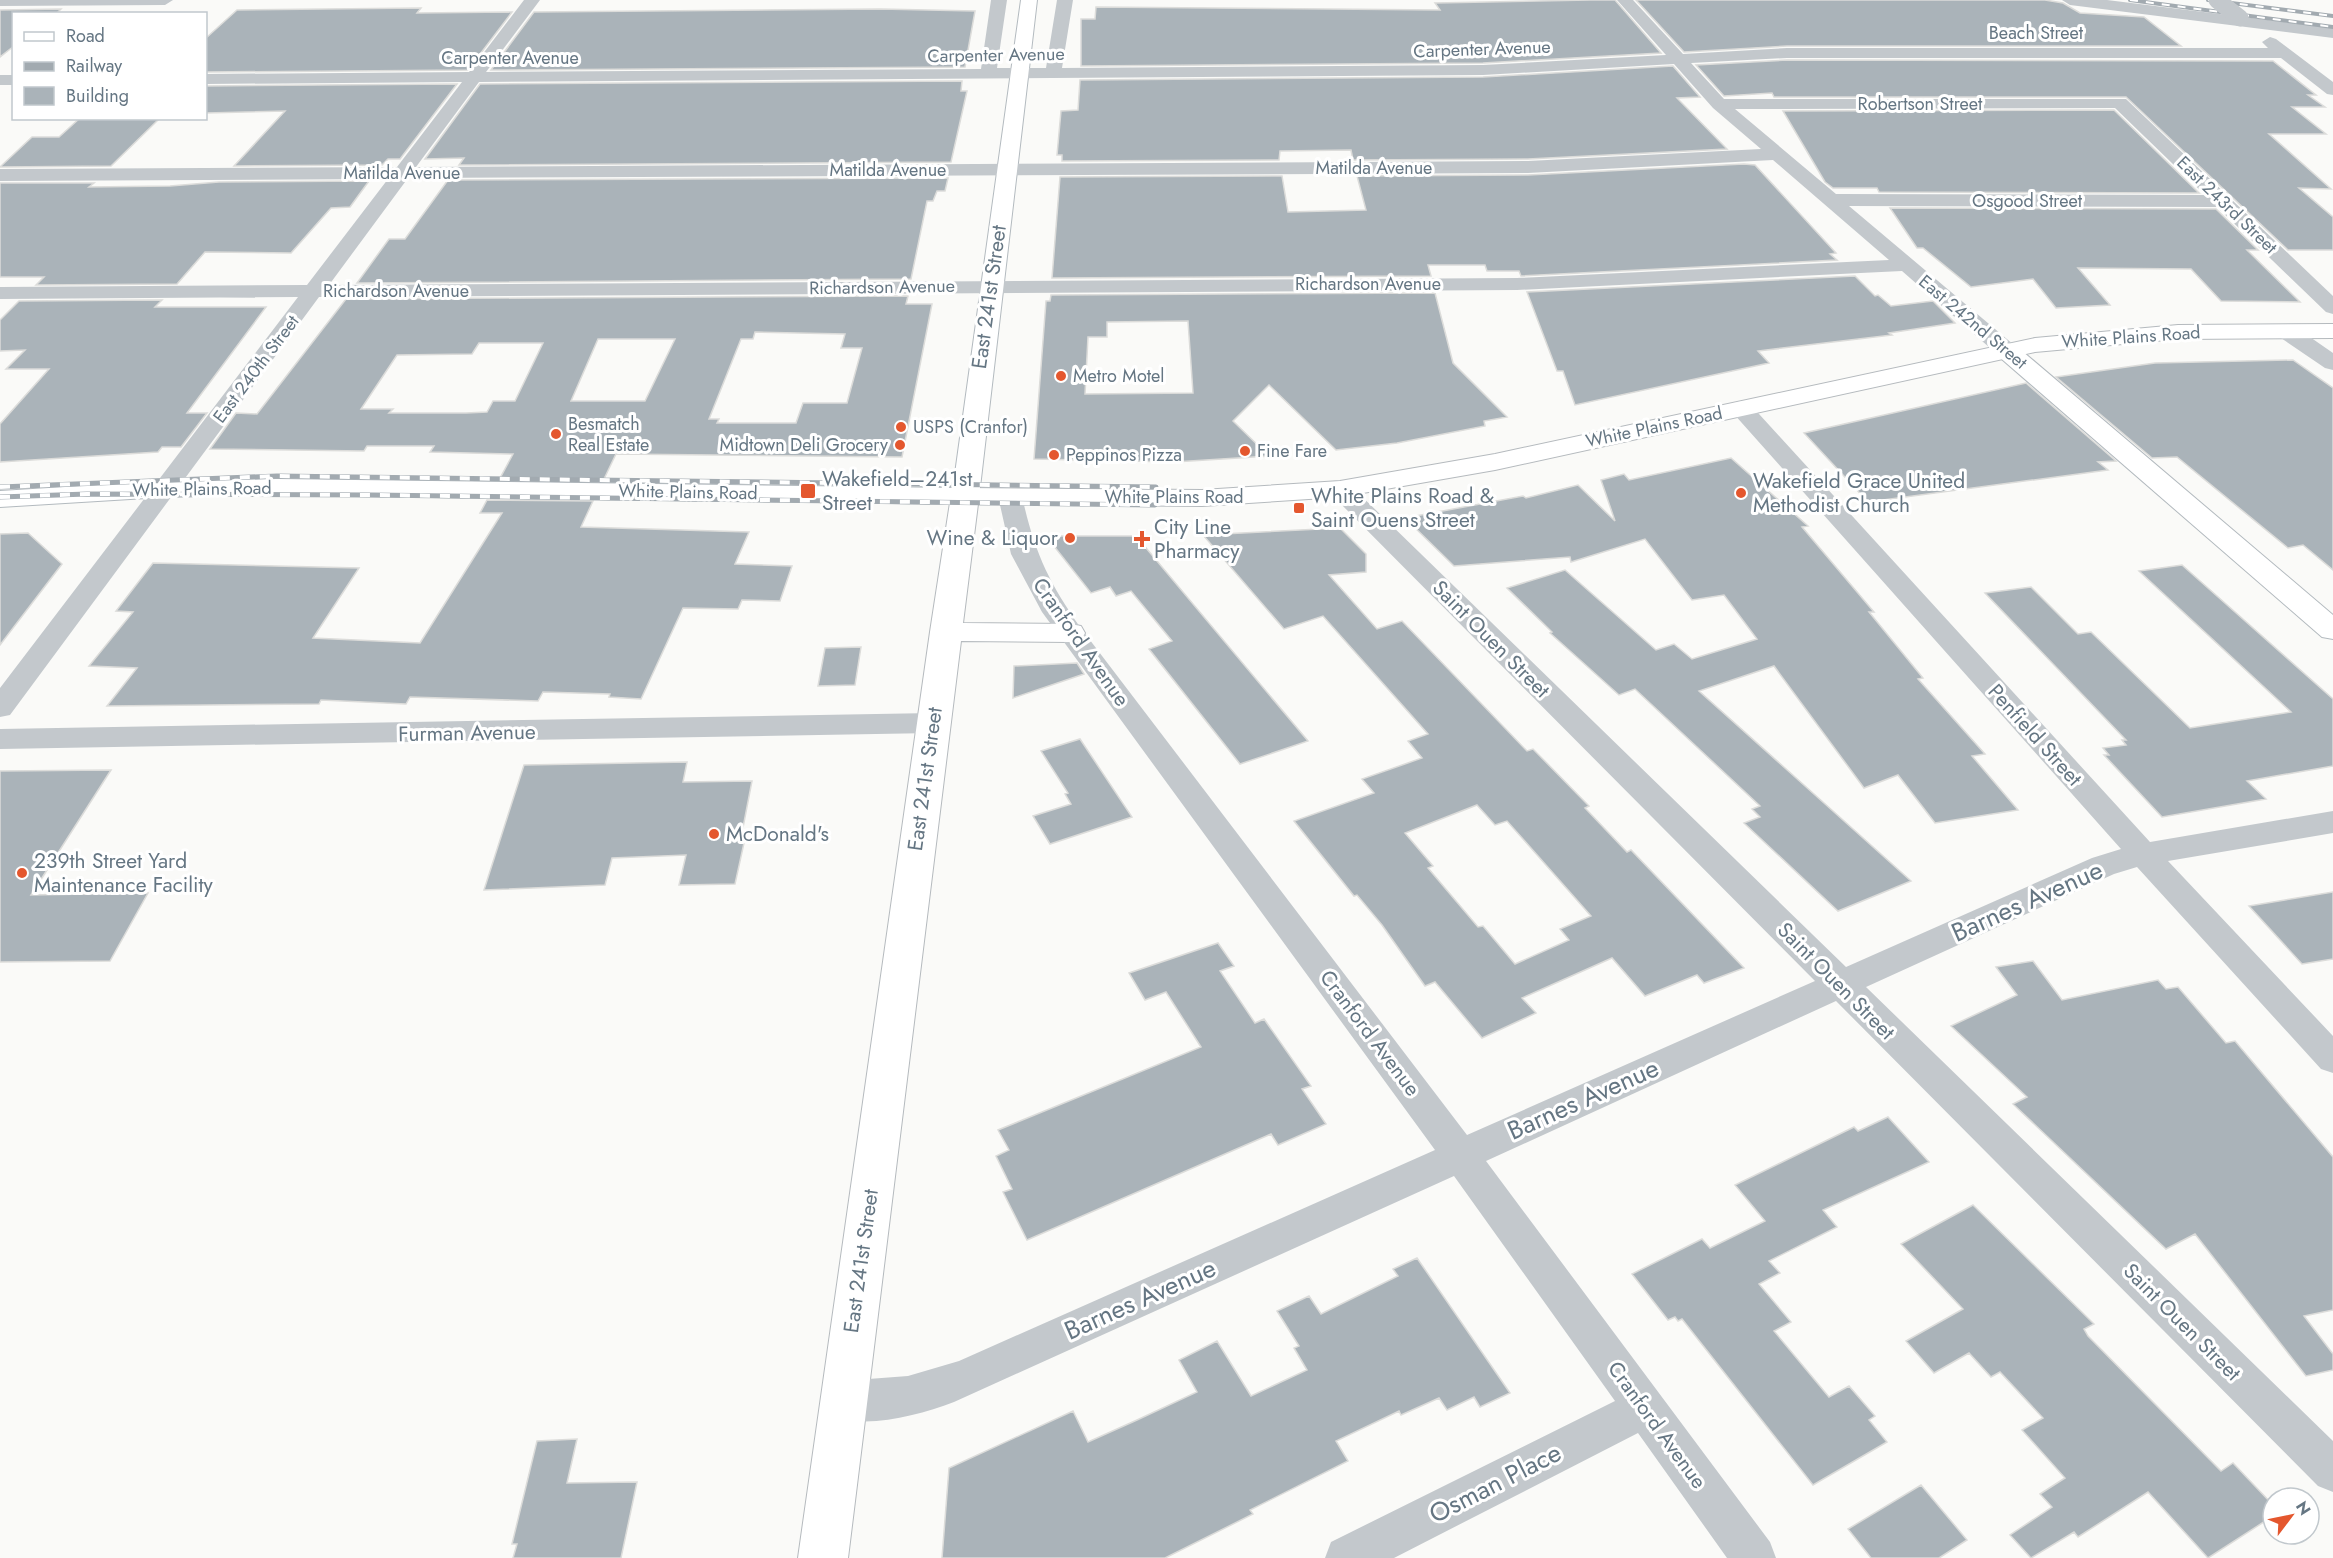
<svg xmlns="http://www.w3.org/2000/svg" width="2333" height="1558" font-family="Jost,sans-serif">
<rect width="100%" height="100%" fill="#fafaf8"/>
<!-- building -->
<path fill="#aab3b9" stroke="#dcdcda" stroke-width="1.5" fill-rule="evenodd" d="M1590,0H1615L1661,53L1483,63L1081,66V19H1095L1096,7L1440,10L1435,3Z
M1636,0H2045L2063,3L2080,13L2144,17L2181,46H1787L1684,52Z
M421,8L417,13L512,12L468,70L206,72V38L237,10Z
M61,9L56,14H14V46L0,57V10Z
M880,9L975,11L965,67L491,70L534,12Z
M1787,60L2273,61L2316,95H2308L2325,107H2292L2326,134H2269L2331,189L2299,188L2333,217V250H2288L2126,97H1774L1772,93L1724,96L1696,65Z
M1673,66L1700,97L1677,98L1727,149L1528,159L1353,160L1351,150L1280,151L1279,160L1062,161V155H1057L1061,111L1078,110L1080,80L1483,77Z
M962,81L961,91H967L951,162L459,165L464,158L425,159L480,84Z
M457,84L400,159H388L382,165L234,166L285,111L206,113V86Z
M2114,110L2199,193L1879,192L1877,188H1833L1825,182L1783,111Z
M80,118H160L111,166L0,167L32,137H59Z
M1744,164L1755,165L1836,253L1830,254L1837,260L1521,276L1519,271H1487L1485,265H1428L1431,276L1052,278L1060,177L1282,176L1288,212L1366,210L1357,176L1528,175Z
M948,178L945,191H937L933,201H927L911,279L357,283L389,239H405L448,180Z
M369,181L350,207L331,208L291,253L205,252L177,284L36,285L44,277H0V183H94L89,187L170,186L219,182Z
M1890,208L2216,209L2258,250H2247L2300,302L2221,301L2191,269L2078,268L2110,305L2056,308L2033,279L1971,287L1923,248H1917Z
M1855,276L1875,296L1878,295L1891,306L1933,301L1955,323L1889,333L1892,335L1758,351L1769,363L1575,405L1563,371H1557L1527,292Z
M1435,293L1453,363L1507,417L1484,421L1485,426L1397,443L1336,450L1269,385L1233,421L1269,456L1174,462L1034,459L1046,301H1050L1051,295ZM1188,321L1193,393L1085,394L1088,337H1107V322Z
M908,296L906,304H932L902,457L616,454L603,481L499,480L513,454L430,452L434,446H367L364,451L210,449L236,413L257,414L346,299ZM755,332L845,334L841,348H862L847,403H803L796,423H717L719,419H709L741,339H753ZM598,339H675L645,401H571ZM479,343H543L515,401H493L487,412L466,413H389L393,409H361L397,355L472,354Z
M162,300L155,307H266L187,413H207L181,447H162L158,452L0,462V424L49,369H6L25,350L0,351V320L19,301Z
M2293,360L2333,388V570L2303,545L2288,548L2177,457L2152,458L2056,377L2155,363Z
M2026,383L2116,461L2098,462L2108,470L1868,502L1804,433Z
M1731,458L1808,526L1802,527L1874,612H1869L1923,678L1918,679L1985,754L1972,756L2018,810L1935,823L1898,775L1864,788L1774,666L1699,691L1911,881L1838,911L1744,823L1760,817L1752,809L1760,806L1635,689L1619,695L1550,633L1552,632L1507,588L1565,570L1656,650L1674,644L1692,659L1757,639L1724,595L1692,600L1645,539L1571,562L1570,557L1454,566L1405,518L1523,496L1526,498L1578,485L1615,521L1601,480L1624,474L1629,480Z
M487,500L593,501L581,527L749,532L735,564L792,566L780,601L742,600L738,609L683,608L641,699L609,697L610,694L543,692L538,701L410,697L406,704L321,700L319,704L107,706L137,668L89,666L133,612L116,611L153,563L359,568L313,638L420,643L502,513H480Z
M1340,528L1366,554V572L1329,575L1377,629L1402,621L1527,751L1533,749L1589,806L1585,808L1627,852L1631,850L1744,968L1704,983L1697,975L1645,996L1612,958L1522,998L1536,1013L1482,1038L1435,982L1425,986L1382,925L1357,895L1354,896L1294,821L1374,793L1362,779L1422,758L1408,741L1428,734L1323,616L1284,629L1203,535ZM1477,805L1495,825L1507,821L1591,916L1560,929L1569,940L1515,964L1483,926L1478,927L1428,868L1433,866L1405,833Z
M28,533L62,564L0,645V534Z
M1046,536H1136L1308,741L1240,764L1149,649L1172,641L1131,591L1116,596L1110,587L1091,593Z
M2182,565L2333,699V766L2247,781L2266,799L2162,817L2104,755H2109L2103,748L2126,745L2122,740H2126L1985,593L2031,587L2078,634L2091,632L2190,728L2291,712L2139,571Z
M861,647L855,685L818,686L825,648Z
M1077,663L1084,674L1013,698L1014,666Z
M1080,739L1132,817L1050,844L1033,816L1071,804L1065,794L1068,793L1041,751Z
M687,762L683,782L752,781L740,843H744L735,884L679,885L686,855L612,858L605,885L484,890L524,765Z
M111,770L31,895L148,893L110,961L0,962V771Z
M2333,892V959L2302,964L2249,906Z
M1218,943L1234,966L1220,971L1255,1023L1264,1019L1311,1086L1302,1089L1326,1124L1278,1145L1271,1134L1027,1240L1003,1192L1012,1189L996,1156L1009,1150L998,1130L1201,1047L1166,992L1145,1000L1129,973Z
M2033,961L2062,1000L2158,980L2166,989L2178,987L2226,1043L2235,1041L2333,1157V1310L2304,1316L2333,1354V1370L2306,1376L2195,1234L2166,1249L2013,1104L2027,1097L1951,1026L2017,995L1996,967Z
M1888,1117L1929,1162L1823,1210L1837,1227L1769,1261L1780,1273L1759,1284L1791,1322L1774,1331L1829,1397L1849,1386L1875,1416L1869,1420L1887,1442L1813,1485L1682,1319L1678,1321L1675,1317L1668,1320L1632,1274L1702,1239L1710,1248L1765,1221L1735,1185L1854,1127L1858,1131Z
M1973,1205L2094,1324L2084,1329L2088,1336L2221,1471L2233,1463L2273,1505V1516L2208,1558L2148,1492L2078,1537L2074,1532L2031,1558L2010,1535L2052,1507L2040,1494L2065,1478L2022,1430L2043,1418L2000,1372L1991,1377L1969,1353L1934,1373L1906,1341L1963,1309L1901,1244Z
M1417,1258L1510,1393L1480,1407L1474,1397L1447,1410L1439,1398L1401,1415L1399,1411L1336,1441L1348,1461L1250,1510L1253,1514L1165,1558H942L949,1468L1073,1411L1088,1442L1137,1420L1197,1392L1179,1360L1217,1341L1251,1396L1307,1370L1294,1348L1299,1346L1277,1311L1309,1296L1321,1314L1398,1276L1393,1269Z
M577,1439L567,1483L637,1482L621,1558H513L517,1544H512L537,1441Z
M1921,1485L1967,1540L1939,1558H1871L1848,1529Z"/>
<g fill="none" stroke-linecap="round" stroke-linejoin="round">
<defs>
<path id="secondary" d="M1021,0H1037L979,496L975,502L965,504L277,495L163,497L0,507V491L163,481L277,479L953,488Z
M2006,343L2015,345L2333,615V639L2322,637L1997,355L1994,350L1997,345Z"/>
<path id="primary" d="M2333,324V338L2178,339L2035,352L1495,470L1340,497L1202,506L978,504L963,623L1070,624L1081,626L1085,633L1081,640L1070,642L961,641L848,1558H798L930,632L951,496L955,490L965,488L1202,490L1340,481L1495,454L2035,338L2178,325Z"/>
</defs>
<!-- secondary casing -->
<use href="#secondary" stroke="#b3babf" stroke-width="2"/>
<!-- primary casing -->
<use href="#primary" stroke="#b5babe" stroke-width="2"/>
<!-- street -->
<path fill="#c3c8cc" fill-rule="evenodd" d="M0,0H173L165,5L0,6Z
M524,0H540L486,72L981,69L991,0H1007L997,68H1046L1057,0H1073L1062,68L1483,65L1666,55L1617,0H1633L1683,54L1787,48H2268L2262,42L2270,37L2276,39L2333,82V95L2327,94L2281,58H1787L1691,63L1724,99H2126L2333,296V314L2326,312L2217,207L1849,206L2014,345L2017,350L2014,355H1998L1902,271L1517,290L319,297L10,715L0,717V688L298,297L0,299V287L307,285L388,179L0,181V169L397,167L462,82L206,84V74L469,72ZM1674,64L1713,108L1761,149L1528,161L416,167L479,82L1483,75ZM2115,108L2205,195L1836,194L1735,109ZM1773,160L1889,260L1517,278L329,285L408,178L1528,173Z
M2062,0H2107L2333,28V38L2070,5Z
M0,75H14V85H0Z
M2286,325L2294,326L2333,353V370L2325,368L2278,336L2275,331L2278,326Z
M1741,401L1749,403L2150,842L2333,811V833L2168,861L2333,1036V1073L2321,1069L2137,867L2114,874L1866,987L2333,1441V1492L2318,1486L1836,1001L1486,1161L1770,1542L1776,1558H1727L1638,1433L1394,1558H1325L1331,1542L1615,1401L1454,1176L954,1402C916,1416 866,1430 827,1415L821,1401L827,1387L842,1381L908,1376L959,1361L1435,1150L1042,612L1011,554L998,496L1001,491L1010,489L1019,491L1022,496C1034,551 1048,581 1080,627L1467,1135L1815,981L1331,494L1328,489L1331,484L1340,482L1349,484L1846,967L2092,858L2121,849L1733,413L1730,408L1733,403Z
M933,713L943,716L947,723L943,730L933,733L0,749V729Z"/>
<!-- secondary -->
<use href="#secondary" fill="#fff" fill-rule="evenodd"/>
<!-- primary -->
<use href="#primary" fill="#fff" fill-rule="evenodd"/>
<defs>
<path id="rail-far1" d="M2130,0L2333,27
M2208,0L2333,16"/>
<path id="rail" d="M0,487L277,476L1156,487
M0,497L87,494L373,495L1155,505"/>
</defs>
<!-- rail-far1 casing -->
<use href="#rail-far1" stroke="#a2aab0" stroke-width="4"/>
<!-- rail casing -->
<use href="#rail" stroke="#a2aab0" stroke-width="5"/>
<!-- rail-far1 -->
<use href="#rail-far1" stroke="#fff" stroke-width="2" stroke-dasharray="8" stroke-linecap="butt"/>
<!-- rail -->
<use href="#rail" stroke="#fff" stroke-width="4" stroke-dasharray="10" stroke-linecap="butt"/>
<!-- street-bridge -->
<path stroke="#c3c8cc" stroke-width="17" d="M2217,0L2240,18"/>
</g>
<!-- markers -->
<g fill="#e4572e" stroke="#fff" stroke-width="2">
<circle cx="1061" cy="376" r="6"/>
<circle cx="901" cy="427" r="6"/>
<circle cx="556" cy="434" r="6"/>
<circle cx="900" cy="445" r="6"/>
<circle cx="1245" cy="451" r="6"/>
<circle cx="1054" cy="455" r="6"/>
<rect x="800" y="483" width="16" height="16" rx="3"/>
<circle cx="1741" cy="493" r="6"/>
<rect x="1293" y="502" width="12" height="12" rx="3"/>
<circle cx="1070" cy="538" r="6"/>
<path d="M1139 530h6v6h6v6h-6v6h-6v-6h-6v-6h6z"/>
<circle cx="714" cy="834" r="6"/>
<circle cx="22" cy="873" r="6"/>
</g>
<g text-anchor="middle" stroke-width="6" stroke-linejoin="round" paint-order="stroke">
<!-- far-street labels -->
<g font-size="18" fill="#657683" stroke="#fff">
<text x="2036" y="39">Beach Street</text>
<text transform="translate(1482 49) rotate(-2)" y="6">Carpenter Avenue</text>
<text transform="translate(996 55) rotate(-1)" y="6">Carpenter Avenue</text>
<text x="510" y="64">Carpenter Avenue</text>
<text x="1920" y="110">Robertson Street</text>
<text x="1374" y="174">Matilda Avenue</text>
<text x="888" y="176">Matilda Avenue</text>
<text x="402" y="179">Matilda Avenue</text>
<text x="2027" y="207">Osgood Street</text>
<text transform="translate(2227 205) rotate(44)" y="6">East 243rd Street</text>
<text x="1368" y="290">Richardson Avenue</text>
<text transform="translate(882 287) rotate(-1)" y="6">Richardson Avenue</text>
<text x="396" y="297">Richardson Avenue</text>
<text transform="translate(1973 322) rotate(40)" y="6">East 242nd Street</text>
<text transform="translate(2131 337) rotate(-4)" y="6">White Plains Road</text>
<text transform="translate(256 369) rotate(-53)" y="6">East 240th Street</text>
<text transform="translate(1654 427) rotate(-12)" y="6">White Plains Road</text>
<text transform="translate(202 489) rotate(-1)" y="6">White Plains Road</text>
<text transform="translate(688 492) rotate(1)" y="6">White Plains Road</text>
<text x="1174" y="503">White Plains Road</text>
</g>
<!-- far-poi labels -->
<g font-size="18" fill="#657683" stroke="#fff" text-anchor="start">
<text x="1073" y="382">Metro Motel</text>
<text x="568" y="430">Besmatch<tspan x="568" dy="21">Real Estate</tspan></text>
<text x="913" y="433">USPS (Cranfor)</text>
<text x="888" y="451" text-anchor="end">Midtown Deli Grocery</text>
<text x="1257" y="457">Fine Fare</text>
<text x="1066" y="461">Peppinos Pizza</text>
</g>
<!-- street labels -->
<g font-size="21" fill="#657683" stroke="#fff">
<text transform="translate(989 297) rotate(-82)" y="7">East 241st Street</text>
<text transform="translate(1491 639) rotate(45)" y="7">Saint Ouen Street</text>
<text transform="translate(1081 642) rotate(55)" y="7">Cranford Avenue</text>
<text transform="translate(467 733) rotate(-1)" y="7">Furman Avenue</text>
<text transform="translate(2035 735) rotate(48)" y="7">Penfield Street</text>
<text transform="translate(925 779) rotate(-82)" y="7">East 241st Street</text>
<text transform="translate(1836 981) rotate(45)" y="7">Saint Ouen Street</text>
<text transform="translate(1370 1033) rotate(53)" y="7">Cranford Avenue</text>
<text transform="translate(861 1261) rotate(-82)" y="7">East 241st Street</text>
<text transform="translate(2182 1322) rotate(45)" y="7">Saint Ouen Street</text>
<text transform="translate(1657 1425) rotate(54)" y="7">Cranford Avenue</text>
</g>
<!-- poi labels -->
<g font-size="21" fill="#657683" stroke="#fff" text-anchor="start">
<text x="822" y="486">Wakefield–241st<tspan x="822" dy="24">Street</tspan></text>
<text x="1753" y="488">Wakefield Grace United<tspan x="1753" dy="24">Methodist Church</tspan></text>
<text x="1311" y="503">White Plains Road &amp;<tspan x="1311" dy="24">Saint Ouens Street</tspan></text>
<text x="1154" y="534">City Line<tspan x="1154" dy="24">Pharmacy</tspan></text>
<text x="1058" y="545" text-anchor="end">Wine &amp; Liquor</text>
<text x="726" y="841">McDonald's</text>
<text x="34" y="868">239th Street Yard<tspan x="34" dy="24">Maintenance Facility</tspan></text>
</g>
<!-- near-street labels -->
<g font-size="26" fill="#657683" stroke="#fff">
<text transform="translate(2027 901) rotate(-24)" y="9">Barnes Avenue</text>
<text transform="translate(1583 1099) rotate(-24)" y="9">Barnes Avenue</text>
<text transform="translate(1140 1299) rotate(-24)" y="9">Barnes Avenue</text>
<text transform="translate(1495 1483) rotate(-27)" y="9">Osman Place</text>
</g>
</g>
<!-- legend -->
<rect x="12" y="12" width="195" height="108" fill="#ffffff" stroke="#c1c8cd" stroke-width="1.5"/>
<rect x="24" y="32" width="30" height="9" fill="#ffffff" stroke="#c1c8cd" stroke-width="1.5"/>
<text x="66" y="42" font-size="18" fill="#657683">Road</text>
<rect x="24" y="62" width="30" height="9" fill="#a2aab0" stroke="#c1c8cd" stroke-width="1.5"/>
<text x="66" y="72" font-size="18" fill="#657683">Railway</text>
<rect x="24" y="87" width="30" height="18" fill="#aab3b9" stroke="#c1c8cd" stroke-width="1.5"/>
<text x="66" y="102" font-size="18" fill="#657683">Building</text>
<!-- north arrow -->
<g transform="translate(2291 1516) rotate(58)"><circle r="28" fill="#ffffff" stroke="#c1c8cd" stroke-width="1.5"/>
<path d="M0-4.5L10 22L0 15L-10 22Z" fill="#e4572e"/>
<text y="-9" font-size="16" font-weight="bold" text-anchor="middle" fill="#657683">N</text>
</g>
</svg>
